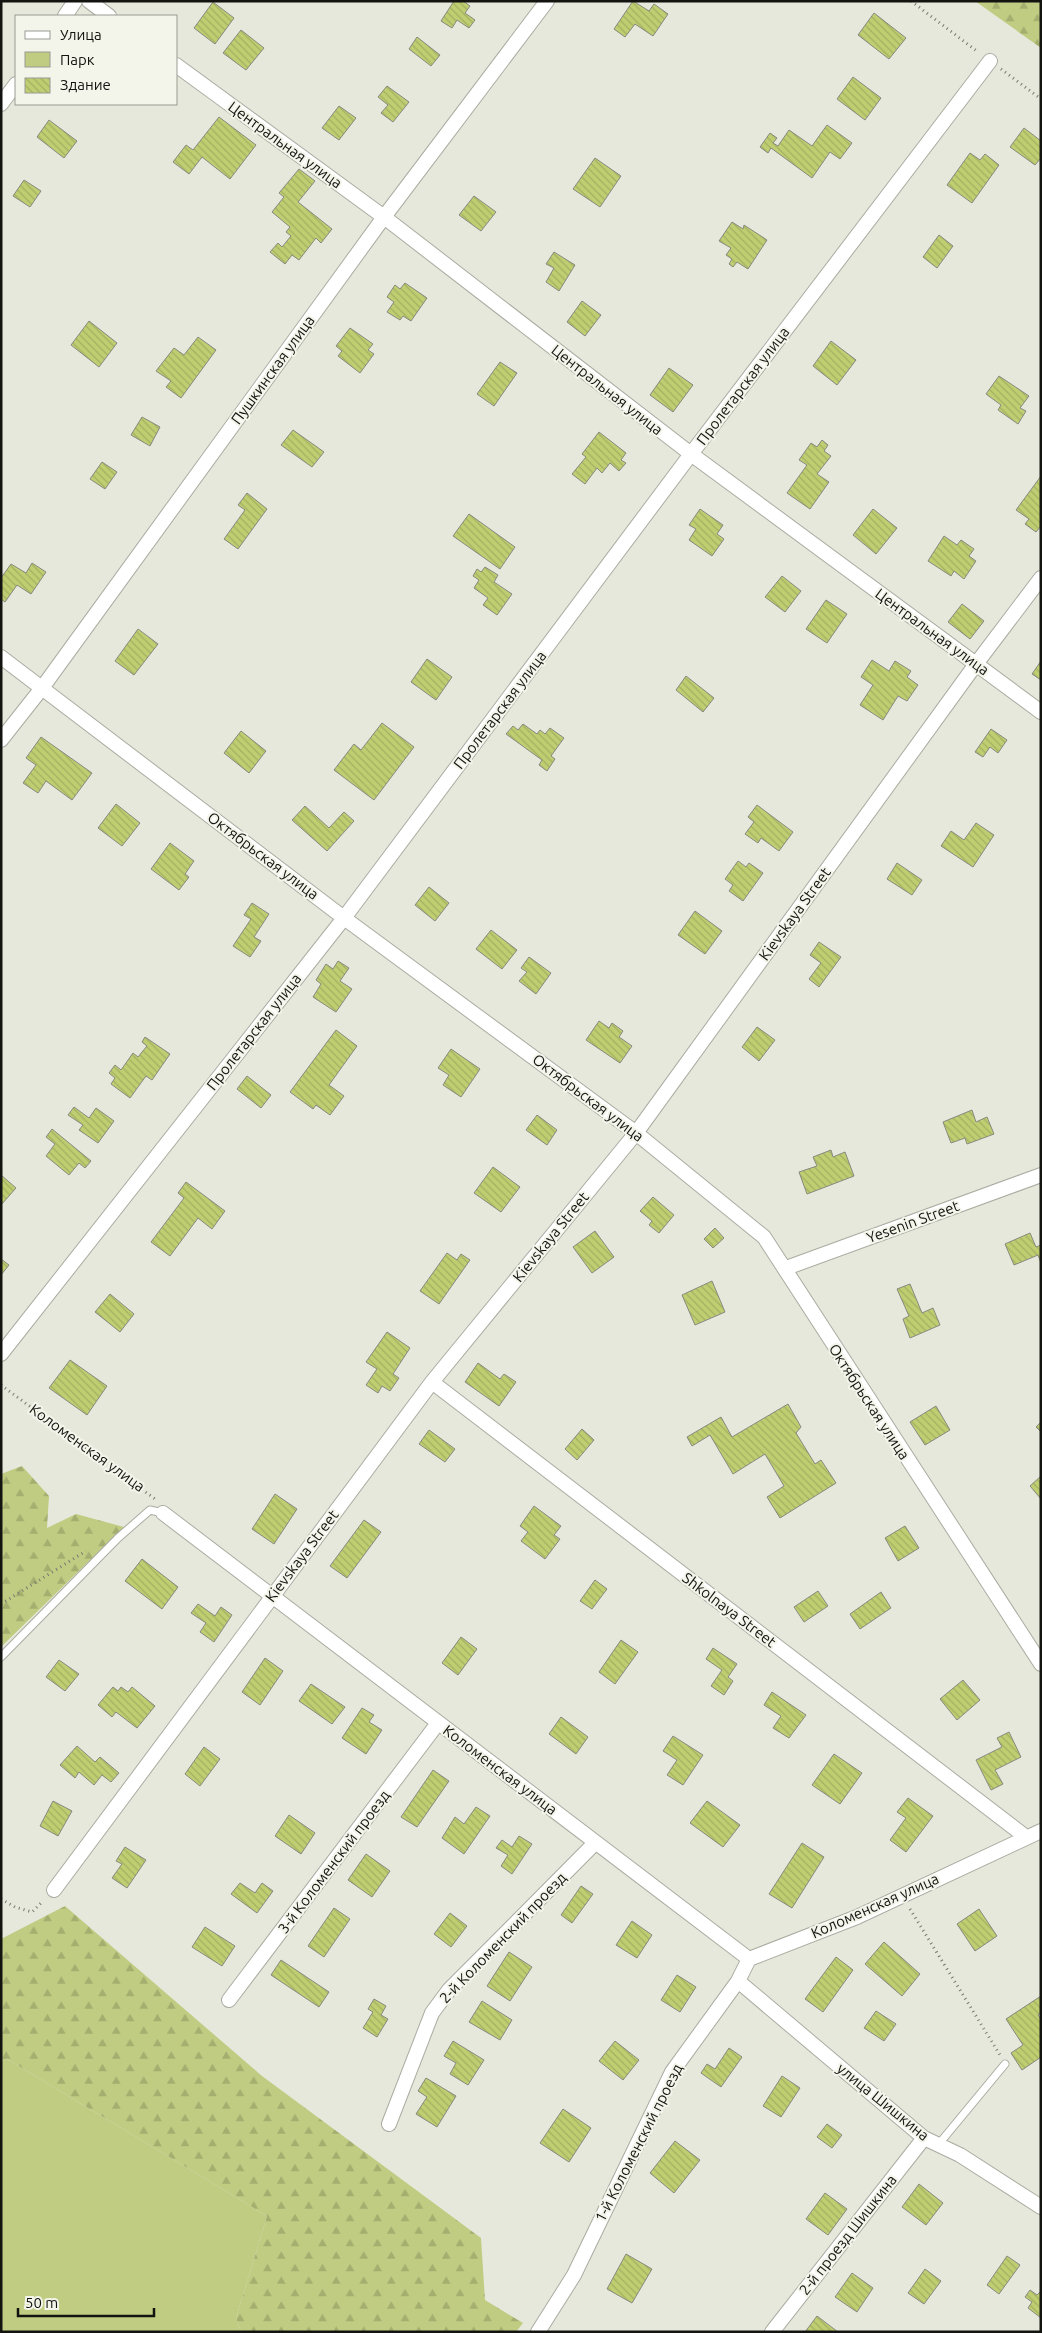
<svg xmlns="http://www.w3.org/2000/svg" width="1042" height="2333" font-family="Ubuntu,sans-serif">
<defs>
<pattern id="forest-firs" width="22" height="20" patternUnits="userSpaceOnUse" patternTransform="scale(1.25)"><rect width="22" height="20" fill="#c0cc82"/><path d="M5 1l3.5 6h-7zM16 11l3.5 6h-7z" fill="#a4ae6f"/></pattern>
<pattern id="building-back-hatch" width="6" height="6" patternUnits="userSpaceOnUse" patternTransform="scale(1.25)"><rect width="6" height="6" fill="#bfce71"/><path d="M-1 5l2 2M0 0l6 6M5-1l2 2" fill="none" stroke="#a3b061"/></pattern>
</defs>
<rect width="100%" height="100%" fill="#e6e8dc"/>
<!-- green -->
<path fill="#c0cc82" d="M7,2059L267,2216L236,2318L241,2332H1V2062Z"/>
<!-- forest -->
<path fill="url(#forest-firs)" d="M975,1H1041V48Z
M22,1466L49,1496L47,1528L76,1514L124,1527L1,1647V1474Z
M65,1906L262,2076L481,2238L485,2300L523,2323L516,2332H241L236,2318L267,2216L7,2059L1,2062V1939Z"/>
<!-- building -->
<path fill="url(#building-back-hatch)" stroke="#87897f" d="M454,1H463L470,6L465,13L475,20L469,28L457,20L452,28L441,21Z
M633,1L649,11L654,4L668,14L653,36L635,24L625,37L614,29Z
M213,2L234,18L215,44L194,28Z
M874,13L906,38L889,59L858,35Z
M241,30L264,48L246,70L223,53Z
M417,37L440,55L431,66L409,49Z
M853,77L881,98L865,120L837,99Z
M387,86L409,102L393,122L381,113L388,105L378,97Z
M339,106L356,118L339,140L322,128Z
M219,117L256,145L230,179L202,157L189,174L173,162L186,145L193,150Z
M49,120L77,141L64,158L37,137Z
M827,125L852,143L840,159L830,152L812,178L771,148L768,153L760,147L770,133L777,138L773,143L778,146L789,130L812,146Z
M1024,128L1041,141V158L1035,165L1010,147Z
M970,153L980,160L985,154L999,165L972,203L947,185Z
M595,158L621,176L600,207L573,189Z
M299,169L315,181L298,202L332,229L321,243L316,238L299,260L292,255L285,264L270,252L278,243L282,247L291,236L286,232L290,227L272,212L284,197L279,193Z
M24,180L41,191L30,207L13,196Z
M474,196L496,212L481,231L459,215Z
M732,222L743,229L744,225L767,240L748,269L737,262L733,267L729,264L732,259L726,255L731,248L719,241Z
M939,235L953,246L937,268L923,257Z
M554,252L575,265L559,291L546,282L554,268L546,264Z
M405,283L427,298L411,321L403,316L400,320L387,312L394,302L387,297L395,285L400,289Z
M582,301L601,315L585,336L567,322Z
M89,321L117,343L99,367L71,345Z
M350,328L373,344L368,350L374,354L360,373L338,356L342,351L336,346Z
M198,337L216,350L181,398L166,387L171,381L156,371L174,348L184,355Z
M831,341L856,360L837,385L813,366Z
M500,362L517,373L494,406L477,394Z
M669,368L693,385L673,412L650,395Z
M999,376L1029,396L1020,408L1026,411L1018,424L998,410L1001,405L986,394Z
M142,417L160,427L150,446L131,435Z
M293,430L324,452L312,467L281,445Z
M599,432L626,453L621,460L626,463L619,471L610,463L602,473L597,468L585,484L572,474L586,457L582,454Z
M822,440L828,445L824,451L831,456L817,474L829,482L810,509L787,493L807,465L799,460L811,443L817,447Z
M102,462L117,472L105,489L90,479Z
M1041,476V526L1036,532L1025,524L1029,519L1016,510Z
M247,493L267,509L238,549L224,539L245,510L238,505Z
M700,509L723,525L717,534L724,539L712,556L689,540L696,529L689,525Z
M873,509L897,528L876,554L853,535Z
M469,514L515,547L500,569L453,536Z
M944,536L957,545L961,540L974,549L969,556L976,561L964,579L954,571L951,576L928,561Z
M32,563L46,572L31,594L17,585L5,602L1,599V578L11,564L26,573Z
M485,567L498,575L494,582L512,594L497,615L483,605L488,598L474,588L479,580L473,576L477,569L481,572Z
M782,576L801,591L785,612L765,597Z
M826,600L847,614L827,643L806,629Z
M962,604L984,621L970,639L948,622Z
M138,629L158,644L134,675L115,661Z
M427,659L452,677L436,700L411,682Z
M872,660L889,671L895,661L911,671L907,677L918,685L907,701L898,696L883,720L860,705L873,685L861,677Z
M1041,661V680L1032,674Z
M686,676L714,698L703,712L676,690Z
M382,723L414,747L374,800L334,770L354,744L361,750Z
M523,724L537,734L540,730L545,734L550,728L564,738L551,756L555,759L547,771L539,765L542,760L506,734L513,726L518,730Z
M991,729L1007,740L998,753L990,747L983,757L975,752Z
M241,731L266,751L249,773L224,753Z
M41,737L92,773L72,800L46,781L38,793L23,783L36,765L26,758Z
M116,804L140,823L122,846L98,828Z
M757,805L793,832L779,851L761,838L758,843L745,834L754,822L748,817Z
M305,806L329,828L344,812L354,821L327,851L292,820Z
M976,823L994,835L973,867L941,846L951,831L964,840Z
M170,843L194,861L185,874L189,877L179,890L151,869Z
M738,861L746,867L749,863L763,873L743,901L729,891L733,885L725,879Z
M897,863L922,880L912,895L887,879Z
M429,887L449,903L435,921L415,905Z
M252,903L269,914L254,937L261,941L250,957L233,946L251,919L244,915Z
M695,911L722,931L705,954L678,935Z
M491,930L517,950L502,969L476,949Z
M819,942L841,957L819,987L809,979L821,963L810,955Z
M529,957L551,973L536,994L519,981L527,972L521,968Z
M338,961L349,968L340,981L352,989L336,1012L313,997L321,984L316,980L326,964L333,969Z
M599,1021L609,1028L612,1023L623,1031L619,1037L632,1046L620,1063L586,1040Z
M757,1027L775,1040L759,1061L742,1047Z
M336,1030L357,1046L329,1085L344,1096L330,1115L316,1105L313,1109L290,1092Z
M145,1037L170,1054L152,1080L146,1076L130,1098L111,1084L115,1078L109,1073L115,1065L121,1070L133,1053L138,1057L147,1046L142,1042Z
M451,1049L480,1069L461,1097L443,1085L449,1075L438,1068Z
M247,1076L271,1095L261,1108L237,1089Z
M74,1107L89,1118L96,1108L114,1121L98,1143L79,1130L83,1125L68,1115Z
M972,1110L976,1122L987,1117L994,1134L967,1144L965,1138L951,1143L943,1122Z
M537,1115L557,1130L547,1145L526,1130Z
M52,1129L91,1161L85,1168L79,1163L69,1175L46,1156L55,1144L46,1137Z
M831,1150L833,1157L845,1152L854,1176L807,1194L799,1172L817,1166L813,1157Z
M493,1167L520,1187L501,1212L474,1193Z
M1,1175L16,1188L1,1205Z
M186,1182L225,1211L212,1229L198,1218L170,1256L151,1242L184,1198L178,1193Z
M653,1197L674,1215L659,1233L649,1225L652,1221L640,1211Z
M715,1228L724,1238L713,1248L704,1239Z
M595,1231L614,1257L592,1273L573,1247Z
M1030,1233L1036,1247L1041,1245V1263L1038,1255L1014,1265L1005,1244Z
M447,1253L457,1260L461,1254L470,1260L439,1304L420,1291Z
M1,1259L9,1265L1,1275Z
M712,1281L725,1312L695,1325L682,1295Z
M910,1284L922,1313L933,1308L940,1325L910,1338L903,1319L909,1316L897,1289Z
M110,1294L134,1314L120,1332L95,1312Z
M387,1332L410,1348L393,1374L399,1378L390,1391L382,1386L378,1393L366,1385L377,1369L366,1362Z
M70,1360L107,1386L87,1415L49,1388Z
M478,1363L500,1379L504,1374L516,1382L499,1406L465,1382Z
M788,1404L801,1427L796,1433L815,1464L821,1460L836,1483L780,1518L767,1497L784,1486L765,1454L733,1474L710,1435L692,1446L687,1437L721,1417L732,1437Z
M936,1406L950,1430L925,1445L910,1422Z
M1041,1422V1432L1036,1427Z
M582,1429L594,1440L577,1460L565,1449Z
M429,1430L455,1449L445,1462L419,1444Z
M1041,1476V1499L1030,1486Z
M275,1494L297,1509L274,1544L252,1529Z
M534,1506L561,1526L554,1535L560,1539L545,1559L521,1541L528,1532L520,1526Z
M364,1520L381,1532L347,1578L330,1566Z
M905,1526L919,1548L898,1561L885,1538Z
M142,1559L178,1587L162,1609L125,1581Z
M595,1580L607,1589L592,1609L580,1601Z
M818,1591L828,1606L804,1622L794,1607Z
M881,1592L891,1608L860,1629L850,1614Z
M198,1604L215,1616L221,1607L232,1615L214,1642L200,1632L206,1623L191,1613Z
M461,1637L477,1649L458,1675L442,1663Z
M621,1640L638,1652L615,1684L599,1672Z
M713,1648L737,1664L728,1677L733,1681L724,1695L711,1686L722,1670L706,1659Z
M265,1658L283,1671L260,1705L242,1692Z
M59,1660L79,1674L65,1691L46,1677Z
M963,1680L980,1700L957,1720L940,1699Z
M311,1684L345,1707L332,1724L299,1701Z
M113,1687L118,1691L121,1687L128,1692L132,1687L155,1706L137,1728L116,1712L112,1717L98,1705Z
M772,1692L806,1715L789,1738L773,1728L781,1716L764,1705Z
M362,1708L374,1715L369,1722L382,1730L366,1754L342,1738Z
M561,1717L588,1737L576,1754L549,1734Z
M1009,1732L1021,1757L995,1770L1003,1784L991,1790L976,1760L1002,1747L997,1738Z
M673,1736L703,1755L683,1785L667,1775L677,1760L663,1751Z
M77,1746L95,1762L100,1757L119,1773L111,1782L102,1775L94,1785L79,1772L75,1778L60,1765Z
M204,1747L220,1759L200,1786L185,1774Z
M834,1754L862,1773L840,1804L812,1785Z
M433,1770L449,1781L417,1827L401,1817Z
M908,1798L933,1816L906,1852L890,1840L906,1818L897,1812Z
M53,1801L72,1811L58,1836L40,1826Z
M707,1801L740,1825L723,1847L690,1823Z
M476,1807L490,1816L464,1854L442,1838L455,1817L464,1824Z
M289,1815L315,1833L301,1854L275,1836Z
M519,1836L532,1844L512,1874L501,1866L508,1855L496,1848L502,1840L512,1847Z
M802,1843L824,1857L792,1908L769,1894Z
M125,1847L146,1860L127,1888L112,1878L122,1864L116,1861Z
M366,1854L390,1871L372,1897L348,1880Z
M240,1883L255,1893L262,1883L273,1891L257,1913L231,1894Z
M581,1886L593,1894L572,1923L561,1915Z
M334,1908L350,1919L324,1957L308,1946Z
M979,1909L997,1936L975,1951L957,1924Z
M450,1913L467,1926L451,1947L434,1934Z
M632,1921L652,1935L637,1958L616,1945Z
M205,1927L235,1946L222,1966L192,1947Z
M884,1942L920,1974L902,1996L865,1964Z
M509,1952L532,1967L510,2001L487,1986Z
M836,1957L853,1970L823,2012L805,1999Z
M281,1960L329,1992L319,2007L271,1975Z
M677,1975L696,1987L680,2012L661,2000Z
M1041,1996V2013L1038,2015L1041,2019V2057L1022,2070L1011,2053L1023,2045L1006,2019Z
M374,1999L386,2006L381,2015L388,2019L377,2037L363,2028L373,2012L368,2009Z
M482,2001L512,2020L500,2040L469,2022Z
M876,2011L896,2024L884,2041L864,2028Z
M453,2041L484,2060L468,2085L450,2074L456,2063L444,2056Z
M615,2041L639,2060L623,2080L599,2061Z
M729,2048L742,2057L721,2087L701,2073L707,2064L715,2069Z
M782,2076L800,2088L781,2117L763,2106Z
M426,2078L456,2096L437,2127L416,2114L427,2097L418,2091Z
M563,2109L591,2128L569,2162L540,2143Z
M827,2124L842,2135L832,2148L817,2137Z
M675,2141L700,2160L674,2193L650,2173Z
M919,2184L943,2203L926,2225L902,2207Z
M825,2193L847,2209L828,2235L806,2219Z
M626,2254L652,2269L632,2303L607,2289Z
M1007,2256L1020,2265L999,2294L987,2285Z
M925,2269L941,2281L924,2304L908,2293Z
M852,2273L873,2288L857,2312L835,2297Z
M1030,2290L1037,2295L1041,2291V2318L1028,2308L1032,2302L1025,2297Z
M817,2316L838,2332H805Z"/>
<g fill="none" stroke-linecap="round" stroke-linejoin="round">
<defs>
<path id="lane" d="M1,1657L118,1538L150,1510L163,1513
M938,2145L1005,2064"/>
<path id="street" d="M89,1L109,16
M65,16L75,1
M176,65L384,217L691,454L1041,712
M1,104L16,84
M1,657L344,918L636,1133L764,1237L1041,1664
M1,740L42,688L384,217L547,1
M786,1268L1041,1175
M1,1354L344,918L691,454L990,61
M432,1382L1026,1837
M163,1513L749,1959L857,1917L1041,1831
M54,1890L432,1382L636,1133L976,664L1041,578
M738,1981L924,2138L960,2155L1041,2207
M229,2000L438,1723
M389,2124L432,2013L449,1990L595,1843
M538,2332L574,2275L672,2072L738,1981L749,1959
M772,2332L924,2138"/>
</defs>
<!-- lane casing -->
<use href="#lane" stroke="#aaaca1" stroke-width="9"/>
<!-- street casing -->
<use href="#street" stroke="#aaaca1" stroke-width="16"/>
<!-- path -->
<path stroke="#777971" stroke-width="3" stroke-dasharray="1 4" stroke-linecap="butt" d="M911,1L978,52
M1001,69L1041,99
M1,1385L155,1499
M1,1604L86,1551
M1,1899L15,1907L32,1912L43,1901
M910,1909L1000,2055"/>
<!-- lane -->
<use href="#lane" stroke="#fff" stroke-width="7"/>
<!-- street -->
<use href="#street" stroke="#fff" stroke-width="14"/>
</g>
<g text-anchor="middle" stroke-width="4" stroke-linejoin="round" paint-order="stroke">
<!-- street labels -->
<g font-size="15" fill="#131410" stroke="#f3f5ea">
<text transform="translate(285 145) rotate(36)" y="5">Центральная улица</text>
<text transform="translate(273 370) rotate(-54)" y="5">Пушкинская улица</text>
<text transform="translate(743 386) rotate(-53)" y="5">Пролетарская улица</text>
<text transform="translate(607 390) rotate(38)" y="5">Центральная улица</text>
<text transform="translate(932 632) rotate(36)" y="5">Центральная улица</text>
<text transform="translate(500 710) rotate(-53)" y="5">Пролетарская улица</text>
<text transform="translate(263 856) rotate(37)" y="5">Октябрьская улица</text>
<text transform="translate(795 914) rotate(-54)" y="5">Kievskaya Street</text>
<text transform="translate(254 1032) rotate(-52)" y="5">Пролетарская улица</text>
<text transform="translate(588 1098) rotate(37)" y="5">Октябрьская улица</text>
<text transform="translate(913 1222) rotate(-20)" y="5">Yesenin Street</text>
<text transform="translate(551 1237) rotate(-51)" y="5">Kievskaya Street</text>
<text transform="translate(869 1402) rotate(57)" y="5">Октябрьская улица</text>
<text transform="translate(87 1448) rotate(36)" y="5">Коломенская улица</text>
<text transform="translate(302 1556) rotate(-53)" y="5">Kievskaya Street</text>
<text transform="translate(729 1610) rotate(37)" y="5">Shkolnaya Street</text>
<text transform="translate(500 1770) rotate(37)" y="5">Коломенская улица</text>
<text transform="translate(334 1862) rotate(-53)" y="5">3-й Коломенский проезд</text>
<text transform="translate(875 1906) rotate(-24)" y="5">Коломенская улица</text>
<text transform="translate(503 1938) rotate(-46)" y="5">2-й Коломенский проезд</text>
<text transform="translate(883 2102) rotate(39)" y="5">улица Шишкина</text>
<text transform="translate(639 2143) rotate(-63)" y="5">1-й Коломенский проезд</text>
<text transform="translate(848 2235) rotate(-52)" y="5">2-й проезд Шишкина</text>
</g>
</g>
<!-- border -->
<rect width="1042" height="2333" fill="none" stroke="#131410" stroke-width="5"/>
<!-- legend -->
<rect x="15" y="15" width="162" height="90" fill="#f3f5ea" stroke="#999b93"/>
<rect x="25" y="31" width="25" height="8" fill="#ffffff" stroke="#999b93"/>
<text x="60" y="40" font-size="15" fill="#131410">Улица</text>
<rect x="25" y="52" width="25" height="15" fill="#c0cc82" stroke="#999b93"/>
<text x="60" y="65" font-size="15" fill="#131410">Парк</text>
<rect x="25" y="78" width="25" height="15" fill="url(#building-back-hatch)" stroke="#999b93"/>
<text x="60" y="90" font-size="15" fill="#131410">Здание</text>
<!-- scale -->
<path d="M18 2308v8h136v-8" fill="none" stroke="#131410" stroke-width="2.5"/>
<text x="25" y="2308" font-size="15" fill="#131410" stroke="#f3f5ea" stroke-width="4" paint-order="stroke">50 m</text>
</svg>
